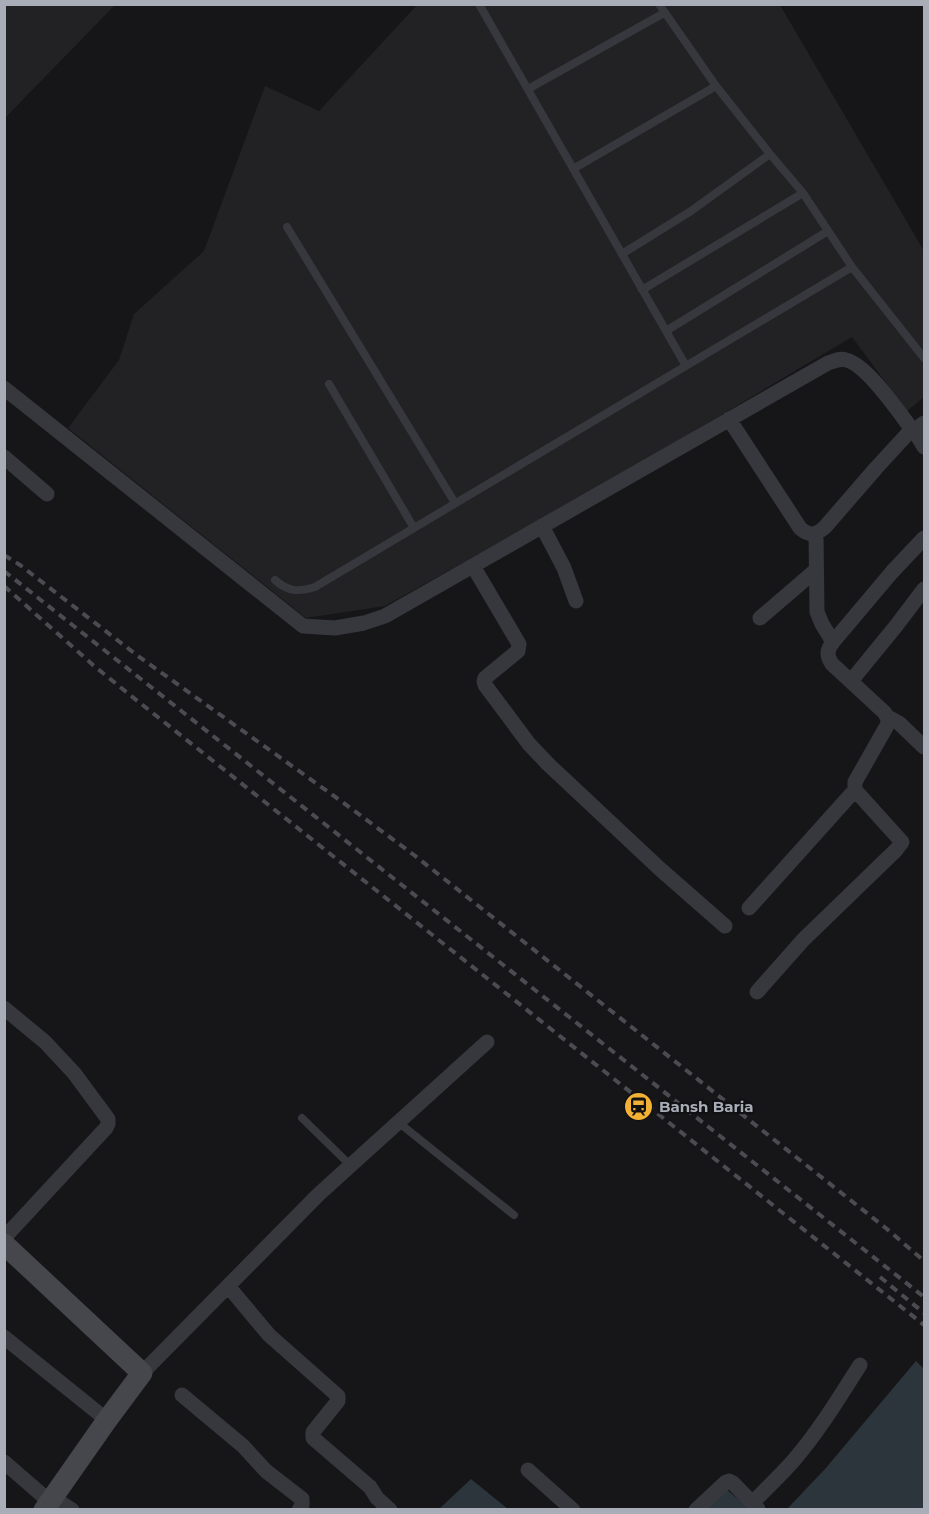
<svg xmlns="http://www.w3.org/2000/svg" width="929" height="1514" font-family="Montserrat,sans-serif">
<rect width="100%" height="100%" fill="#161618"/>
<!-- built -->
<path fill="#222225" d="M5,4L115,5L5,118L4,5Z
M417,5H780L924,251V397L907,411L852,337L617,477L385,606L306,618L68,428L119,360L134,314L204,251L265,86L319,111Z"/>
<!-- water -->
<path fill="#2c353c" d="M916,1361L924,1369V1509H787L825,1469Z
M471,1479L508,1509H439Z
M726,1489L749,1508V1510H703Z"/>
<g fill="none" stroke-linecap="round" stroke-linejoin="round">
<!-- lane -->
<path stroke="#37383d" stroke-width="8" d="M479,4L686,366
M659,4L716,86L770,154L803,193L852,267L924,358
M528,89L664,13
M573,169L716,86
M287,227L455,503
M622,254L691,211L770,154
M642,290L803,193
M666,331L828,231
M329,384L414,528
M275,580C288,592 299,592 315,587L852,267
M302,1118L351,1166
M398,1122L514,1215"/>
<!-- street -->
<path stroke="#37383d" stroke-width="15" d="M4,388L303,626L335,628L364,623L385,616L828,363C834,361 840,358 846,360C866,364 898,411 911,428L916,429L924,423
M729,419L800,528C810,537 816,535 825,527L877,467L912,429
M914,430L924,447
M4,457L47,494
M542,526L564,568L576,601
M816,534L817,612L822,624L833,642
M473,566L519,644L518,651L485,678L484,681L485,685L529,744L548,764L660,869L725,926
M760,618L816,570
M851,681L896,626L924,589
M888,717L899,723L924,747
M749,908L855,790
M757,992L803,940L896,850L902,842L855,790V782L889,722L885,713L832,664C826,655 827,650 833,642L892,572L924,538
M4,1008L45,1042L74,1073L108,1119V1124L106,1128L4,1238
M228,1286L269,1335L338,1396V1401L313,1432V1438L370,1487L377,1498L390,1510
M4,1337L107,1420
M142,1373L319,1194L487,1042
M182,1395L243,1446L266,1471L302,1499V1505L299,1510
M4,1462L49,1501
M528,1470L573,1510
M52,1497L72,1510
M752,1503C766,1489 781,1475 794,1460C819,1431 839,1398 860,1365
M696,1510L726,1482L729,1481L733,1483L758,1509"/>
<!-- secondary -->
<path stroke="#45474d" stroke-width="21" d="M4,1244L142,1373L107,1420L44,1510"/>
<!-- rail -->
<path stroke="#4a4c52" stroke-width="4" stroke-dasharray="8 6" stroke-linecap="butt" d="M4,555L20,565L138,656L341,801L414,855L887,1229L924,1261
M4,571L924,1297
M4,586L93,665L130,695L924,1325
M880,1277L924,1313"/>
</g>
<!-- icons -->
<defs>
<symbol id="station-disc" viewBox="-11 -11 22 22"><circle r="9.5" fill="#f2b134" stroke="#111113"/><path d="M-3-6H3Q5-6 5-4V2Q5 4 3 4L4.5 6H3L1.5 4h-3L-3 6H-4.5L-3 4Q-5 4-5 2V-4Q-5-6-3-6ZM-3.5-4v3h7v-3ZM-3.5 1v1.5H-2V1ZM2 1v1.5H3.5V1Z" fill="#111"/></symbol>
</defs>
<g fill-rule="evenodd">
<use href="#station-disc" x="622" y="1090" width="33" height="33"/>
</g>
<g text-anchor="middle" stroke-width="4.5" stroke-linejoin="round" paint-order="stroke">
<!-- poi labels -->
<g font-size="15" font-weight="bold" fill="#a8adb8" stroke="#111113" text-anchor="start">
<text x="659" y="1112">Bansh Baria</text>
</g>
</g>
<!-- border -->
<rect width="929" height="1514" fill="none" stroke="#a8adb8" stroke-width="12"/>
</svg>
